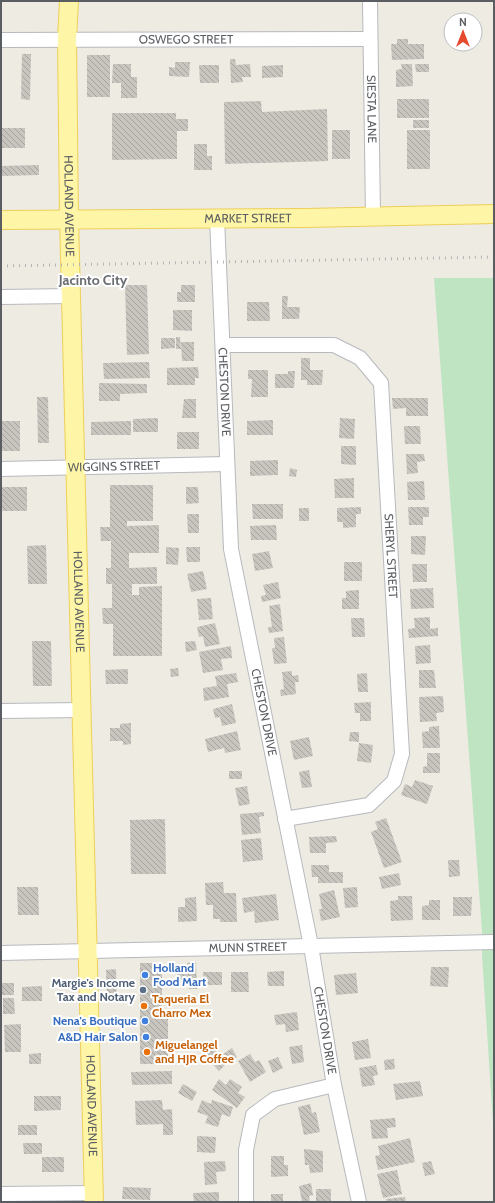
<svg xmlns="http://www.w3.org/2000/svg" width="495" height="1203" font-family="Cabin,sans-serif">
<defs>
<pattern id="building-back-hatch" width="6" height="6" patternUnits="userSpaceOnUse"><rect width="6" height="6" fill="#c8c5bf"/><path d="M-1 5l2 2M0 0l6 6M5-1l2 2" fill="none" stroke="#a5a39f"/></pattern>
</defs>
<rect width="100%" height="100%" fill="#edebe2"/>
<!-- green -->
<path fill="#bee4c1" d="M434,278H494V1139L482,954V931Z"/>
<!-- building -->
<path fill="url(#building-back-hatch)" d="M397,39H408V44H424V59L392,60L391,44H397Z
M22,54H31L30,100L21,99Z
M87,55H110V97H87Z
M230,59H235L236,65L250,64L251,77H242L243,82L231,83Z
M175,62H190L189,77L169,76V67L175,68Z
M113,64H131V77H137V98H121V83H112Z
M401,64H412L413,86L396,87V70L402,69Z
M415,64H429V72H416Z
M199,65H219V83H200Z
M283,65V77L262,78V66Z
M397,99H429V118H397Z
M261,101L262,112L327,109L328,161L225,164L224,102Z
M112,113H176V119H188V131H177V159L112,160Z
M413,120H429V128H413Z
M1,128H25V148H1Z
M332,130H350V159H332Z
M407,130H430V169H407Z
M194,144H207V156H212V170H194Z
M39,165V175L1,176V166Z
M125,285H147L149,354L127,355Z
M181,285H195V302H177V292H181Z
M282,296H288L287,307H300L299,319H282Z
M247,302H269L270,321H247Z
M173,310H192V331L173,330Z
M176,337H180L181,349H176Z
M161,338H175V348L161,349Z
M181,342H194V361H182Z
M301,358H310V370H323L322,385H307V380H301Z
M149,362L150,378L104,379L103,363Z
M198,367L199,378H195V385H167V368Z
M248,370H268V397H251L252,379H248Z
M288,371H295L294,388H275V374H288Z
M99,383L147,384V393L120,394V401H99Z
M37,397H48L49,443H38Z
M392,398H428V416H406V408L393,409Z
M184,399H196V418H182Z
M158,418V432H133V419Z
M340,418L355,419L354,439L339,438Z
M273,420V435H247V421Z
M1,421H20V451H1Z
M131,421V435H91V422Z
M404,426H420L421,444H405Z
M177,432H199V449H177Z
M341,446H356V465L341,464Z
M406,454H424L425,461L417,462L418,473L407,474Z
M278,460V475L250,476V461Z
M290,468L297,470L296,477L289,476Z
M354,478V498H335L334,479Z
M424,481L425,500H408L407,482Z
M110,485H153V521H127V526L159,525V553H129V568L157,567V584H132V595H139V587L162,586V656H113V624H103L102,608H112V584H106V568H111V541H101L100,527H110Z
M1,487H27V511H1Z
M186,487H198L199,503L186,504Z
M252,504H283V519H253Z
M361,507V514H356V527L343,528V522H337V508Z
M408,507H429V517H423V525H409Z
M299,508H309V521H299Z
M187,514H199V533H188Z
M276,525L277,540H251L250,526Z
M411,536H426L425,555L411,554Z
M46,545L47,584H28L27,546Z
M166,547L179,548L178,565L166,564Z
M186,547H200V562H187Z
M269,551L273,568L255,571L252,554Z
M344,562H362V581H344Z
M412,564H427V582H413Z
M203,571L207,589L191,592L187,574Z
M278,582L281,598L262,602L261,596L266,595L263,585Z
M433,588L434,608L411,609L410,589Z
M359,590V609H342V598H346V591Z
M211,598L213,619L199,620L197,599Z
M280,604L283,631L269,633L268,627H272L269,606Z
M430,617V629L438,628V636L409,638L408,629L415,628L414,618Z
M351,618H364L365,637H352Z
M215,623L220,644L205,647L203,636L199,637L197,627Z
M284,637L287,663L274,664L272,648H275L274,638Z
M32,641H51L52,686H33Z
M195,641L197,650L186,652L185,642Z
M430,645L431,663L416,664L415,646Z
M231,646L232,658L221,659L223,670L203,673L199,652Z
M178,668L179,676L171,677L170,669Z
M128,669V684H106L105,670Z
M419,670H434L436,688H419Z
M292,671V676L298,675L299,682H295L296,694L281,696L280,690L284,689L282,672Z
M236,673L238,682L227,684L229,697L204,701L203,688L217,686L215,676Z
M367,673L368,692H358L357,674Z
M443,696L444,712L436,713L437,721L420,722L419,697Z
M371,702V721H360V713H355L354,703Z
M232,704L236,723L222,726L220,717L215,718L213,709Z
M131,723V744L123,745V741H110V728H120V724Z
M439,726L440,748H423L422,732L429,731V727Z
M237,731L241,750L225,753L224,748L208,752L205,739Z
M350,732H359V742L349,741Z
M309,737L313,756L294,760L290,741Z
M359,743L373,745L371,763L357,761Z
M427,753H440V773H423V767L427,766Z
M309,770L312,787L302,788L299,772Z
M229,771H242V779H229Z
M415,780L433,786L427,804L401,795L405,784L412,787Z
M247,786L250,804L239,806L235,788Z
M264,812V816L259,817L261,833L242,835L240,814Z
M386,818L402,862L384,868L371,832L378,829L375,822Z
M165,819L166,874H131L130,820Z
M336,836L337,842L326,843V853H310L309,837Z
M261,838L263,860L243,862L241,840Z
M448,860H459L460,876L449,877Z
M311,865H329V872H343V883H318V877H312Z
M399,873L401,885L382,889L379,877Z
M223,882L224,893H236L237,922H220V919H213V905H206L205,883Z
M17,887H38L39,915H18Z
M357,887L358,907L345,908L343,888Z
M334,890L340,917L321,921L319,909H322L319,894Z
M276,894L279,920L255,923L254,911L244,913L242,898Z
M398,896H412L413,920L391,921L390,901L398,900Z
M196,897L197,921L178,922V907H185V898Z
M453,897H472L471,916H453Z
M429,900H440V920H422V906L429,905Z
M196,962L197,989H189V985H177V973L187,972V963Z
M140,963H162V1016H168V1064H140Z
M431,967H449L448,987L430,986Z
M116,969L117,1002H107L106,970Z
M284,971V986H268L267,972Z
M203,972H222V985H203Z
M231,972H248L249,992H231Z
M356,973L358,993L336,995L334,975Z
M2,983H14V995H2Z
M42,986V1001H22V987Z
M3,998H14L15,1014H3Z
M297,1012L299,1030L286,1032L285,1024L276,1025L274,1015Z
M21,1024V1052H5L4,1025Z
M368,1039L371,1058L355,1060L352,1042Z
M302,1045L304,1062L292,1064L289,1047Z
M212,1047L226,1064L219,1071L204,1054Z
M232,1048L237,1057L228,1062L223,1054Z
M41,1053V1064H29V1054Z
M250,1054L255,1062L259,1060L266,1072L250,1082L238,1061Z
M278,1057L283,1068L273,1073L268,1061Z
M394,1059L395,1069L385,1070L384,1060Z
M376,1065L378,1075L373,1076L375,1085L362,1087L359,1068Z
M172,1071V1084L132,1085L131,1072Z
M219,1079L226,1085L230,1079L242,1087L238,1093L245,1097L237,1108L212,1090Z
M420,1081L423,1096L396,1100L393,1084Z
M183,1084L197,1092L192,1101L178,1093Z
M34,1096H61V1110L34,1111Z
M162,1100L163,1110L172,1109L173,1135H163V1124L136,1125L135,1101Z
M202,1100L211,1104L212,1100L233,1107L230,1117L222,1114L218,1127L205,1123L208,1116L197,1112Z
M310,1104L312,1113L316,1112L320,1132L304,1135L298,1107Z
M395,1118L396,1127L387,1128L388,1138L372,1139L370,1120Z
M18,1125H37V1135H18Z
M197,1136L216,1137L215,1153L197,1152Z
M410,1138L415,1162L378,1170L375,1156L380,1155L378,1146Z
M23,1143H42V1154H24Z
M304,1149L323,1151V1172L310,1173L309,1165H305Z
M271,1156H284V1165H288V1176L271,1177Z
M42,1157H64V1172H42Z
M225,1161L226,1171L216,1172L217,1184L205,1185L204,1162Z
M431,1161L435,1174L425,1176L422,1163Z
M397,1170L402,1194L383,1198L377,1174Z
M311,1183L313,1195L309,1196L310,1202H302L299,1186Z
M123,1187L151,1188L150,1200L122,1199Z
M316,1189H331V1202H316Z
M219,1192V1202H194L193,1193Z
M271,1194H283V1202H271Z
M405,1197L406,1202H386V1199Z"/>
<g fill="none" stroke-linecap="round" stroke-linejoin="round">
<defs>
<g id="minor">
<path id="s1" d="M370,1L373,216"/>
<path id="s2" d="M1,40L370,39"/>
<path id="s3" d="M217,218L231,549L311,946L334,1085L359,1202"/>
<path d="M1,297L71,296"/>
<path id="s4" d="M223,345H334L360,358L381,383L402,754L394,781L369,805L285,819"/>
<path id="s5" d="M1,469L226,464"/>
<path d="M1,711L82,710"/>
<path id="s6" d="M1,953L494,942"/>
<path d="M1,1194L94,1193"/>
<path d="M246,1202V1150L253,1115L275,1099L334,1085"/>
</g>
<g id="major">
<path id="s7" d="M69,1L67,39L69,218L94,1202"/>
<path id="s8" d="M1,220L306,218L494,214"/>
</g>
</defs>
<!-- minor casing -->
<use href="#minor" stroke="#b7b9be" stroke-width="16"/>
<!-- major casing -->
<use href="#major" stroke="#efcf59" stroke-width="20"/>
<!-- minor -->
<use href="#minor" stroke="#fff" stroke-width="14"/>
<!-- major -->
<use href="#major" stroke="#fef6a6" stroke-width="18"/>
<!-- rail -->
<path stroke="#b3b4b4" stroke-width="3" stroke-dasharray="1 5" stroke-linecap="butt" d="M1,266L494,257"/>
</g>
<!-- markers -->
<g fill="#3f7fe0" stroke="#fff" stroke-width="1.5">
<circle cx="145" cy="975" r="4"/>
<circle cx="145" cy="1021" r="4"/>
<circle cx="146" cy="1037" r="4"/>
</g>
<circle fill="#5c6f8a" stroke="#fff" stroke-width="1.5" cx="143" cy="990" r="4"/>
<g fill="#e8710a" stroke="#fff" stroke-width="1.5">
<circle cx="144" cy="1006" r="4"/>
<circle cx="147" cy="1052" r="4"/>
</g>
<g text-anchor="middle" stroke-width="4" stroke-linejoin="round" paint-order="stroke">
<!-- street labels -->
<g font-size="12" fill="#5a5d62" stroke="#fff">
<text dy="4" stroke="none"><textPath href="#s2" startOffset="185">OSWEGO STREET</textPath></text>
<text dy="4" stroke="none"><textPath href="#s1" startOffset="108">SIESTA LANE</textPath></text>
<text dy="4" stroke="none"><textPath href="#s7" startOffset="205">HOLLAND AVENUE</textPath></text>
<text dy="4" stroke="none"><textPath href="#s8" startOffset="247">MARKET STREET</textPath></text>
<text dy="4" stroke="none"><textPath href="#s3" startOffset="174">CHESTON DRIVE</textPath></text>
<text dy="4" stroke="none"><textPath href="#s5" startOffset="113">WIGGINS STREET</textPath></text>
<text dy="4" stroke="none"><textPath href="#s4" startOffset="346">SHERYL STREET</textPath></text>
<text dy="4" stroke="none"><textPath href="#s7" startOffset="601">HOLLAND AVENUE</textPath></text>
<text dy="4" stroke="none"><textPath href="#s3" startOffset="498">CHESTON DRIVE</textPath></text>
<text dy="4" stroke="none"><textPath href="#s6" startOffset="247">MUNN STREET</textPath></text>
<text dy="4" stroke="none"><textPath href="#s3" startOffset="822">CHESTON DRIVE</textPath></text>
<text dy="4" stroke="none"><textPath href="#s7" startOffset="1105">HOLLAND AVENUE</textPath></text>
</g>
<!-- shop labels -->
<g font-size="12" font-weight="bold" fill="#366cbe" stroke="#fff" text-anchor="end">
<text x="153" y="972" text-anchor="start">Holland<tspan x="153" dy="14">Food Mart</tspan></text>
<text x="137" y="1025">Nena's Boutique</text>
<text x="138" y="1041">A&amp;D Hair Salon</text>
</g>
<!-- service labels -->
<g font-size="12" font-weight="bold" fill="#4e5e75" stroke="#fff" text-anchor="end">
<text x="135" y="987">Margie's Income<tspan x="135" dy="14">Tax and Notary</tspan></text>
</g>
<!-- food labels -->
<g font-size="12" font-weight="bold" fill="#c56008" stroke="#fff" text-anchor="start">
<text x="152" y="1003">Taqueria El<tspan x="152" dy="14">Charro Mex</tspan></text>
<text x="155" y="1049">Miguelangel<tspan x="155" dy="14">and HJR Coffee</tspan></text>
</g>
<!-- quarter labels -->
<g font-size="14" font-weight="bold" fill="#6b6f74" stroke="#fff">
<text x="93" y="285">Jacinto City</text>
</g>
</g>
<!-- border -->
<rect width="495" height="1203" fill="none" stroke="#5a5d62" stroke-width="4"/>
<!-- north arrow -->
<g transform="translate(463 32)"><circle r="19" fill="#ffffff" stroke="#bdbec0"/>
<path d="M0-3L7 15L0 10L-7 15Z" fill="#e64a2f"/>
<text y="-6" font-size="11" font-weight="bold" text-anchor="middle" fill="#5a5d62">N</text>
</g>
</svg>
